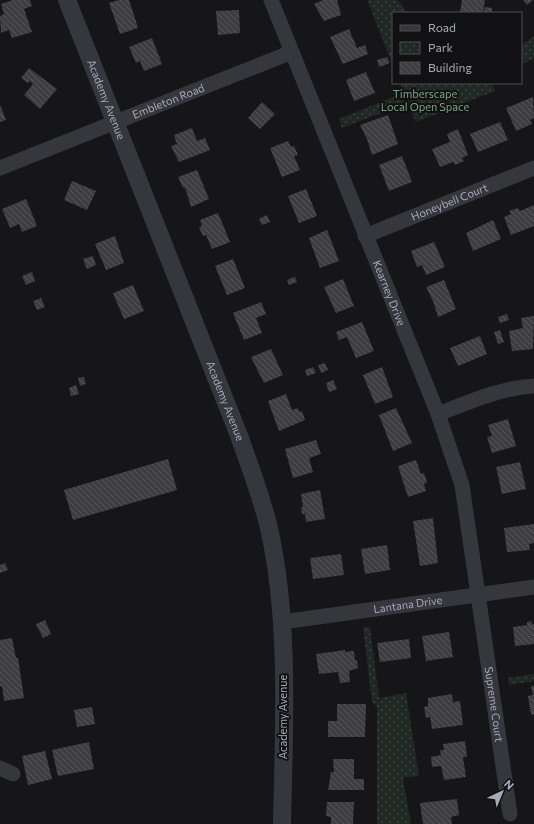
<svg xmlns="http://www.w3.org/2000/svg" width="534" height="824" font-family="Commissioner,sans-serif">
<defs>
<pattern id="park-dots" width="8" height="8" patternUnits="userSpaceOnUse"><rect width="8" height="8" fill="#1f2822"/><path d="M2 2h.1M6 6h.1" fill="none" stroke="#3d4440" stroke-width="1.8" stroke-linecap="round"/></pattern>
<pattern id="building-back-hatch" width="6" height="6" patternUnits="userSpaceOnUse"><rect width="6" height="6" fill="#3d3d42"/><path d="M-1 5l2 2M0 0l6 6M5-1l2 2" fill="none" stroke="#56565b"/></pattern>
</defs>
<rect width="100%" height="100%" fill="#161618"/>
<!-- park -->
<path fill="url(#park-dots)" d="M367,0H398L408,13H393V66Z
M534,36V59L521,64V45Z
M400,83H492L495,91L416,122L407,103L342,128L339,119L403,93Z
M363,627H370L379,698L406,693L419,776L403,778L411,824H377V707L372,702Z
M534,674V681L509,685L508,678Z"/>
<!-- building -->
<path fill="url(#building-back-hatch)" d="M13,0H30L32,6L24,9L32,32L12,38L9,30L1,33L0,16L4,14L1,4Z
M119,0H129L138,28L120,34L109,3Z
M323,0H337L341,15L324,21L314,4Z
M462,0H485L483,13H460Z
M523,0H533L527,5Z
M485,7L492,8V13H484Z
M239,10L240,33L218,35L216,11Z
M349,29L357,48L365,45L368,54L343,64L330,37Z
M152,38L162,64L144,71L140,61L136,63L129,47Z
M387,57L390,63L379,67L377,60Z
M29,68L57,89L40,109L24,95L33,84L30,81L28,83L21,78Z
M366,72L375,93L354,101L346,80Z
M533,97L534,118L530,120L532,124L516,131L506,108Z
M262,102L275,114L260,129L248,118Z
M0,105L6,120L0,122Z
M388,115L398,144L372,155L367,139L360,125Z
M500,122L508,140L478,152L470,134Z
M192,128L197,141L205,138L210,150L179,162L171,146L177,144L174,135Z
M458,129L468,155L462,158L464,161L455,165L453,162L440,167L432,149L450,142L447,134Z
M288,141L291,147L294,146L298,155L294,156L300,170L282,177L270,148Z
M402,156L412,182L389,191L379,165Z
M197,170L209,199L191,207L186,190L184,187L183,188L178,177Z
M72,181L96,191L87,210L64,200Z
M306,189L317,216L299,223L288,196Z
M26,199L37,226L22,232L19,224L10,228L2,209Z
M534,205V226L511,235L504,217L511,214L509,211L518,208L520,211Z
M218,213L230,242L212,249L206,235L203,236L199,227L202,226L200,220Z
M267,215L270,222L262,225L259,219Z
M493,220L501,239L473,251L466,233Z
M327,230L339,261L320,268L309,238Z
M115,236L124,263L106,270L95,244Z
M434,242L445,267L426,275L422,265L417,267L411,251Z
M93,256L96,265L87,269L83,259Z
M233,259L245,288L227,295L215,266Z
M32,272L35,281L26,285L22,276Z
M295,277L297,282L289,285L287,280Z
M343,279L354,306L336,313L324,287Z
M444,280L456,309L438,317L433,301L426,287Z
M133,285L144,311L124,319L113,293Z
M41,298L45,307L37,310L33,301Z
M261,302L266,314L256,318L262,333L244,340L233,313Z
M507,314L509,320L500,323L498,317Z
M534,316L533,349L512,351L509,331L523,328L521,318Z
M362,322L374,351L356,358L347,337L339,340L336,332Z
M500,330L504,342L498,344L494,332Z
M480,336L487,354L458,366L450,348Z
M271,349L283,375L264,383L251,357Z
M325,363L328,370L321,373L318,365Z
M313,367L316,373L307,376L305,370Z
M382,367L393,397L375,404L363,375Z
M84,377L86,384L80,386L78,378Z
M333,380L337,389L329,392L326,383Z
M76,385L79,394L71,396L69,388Z
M286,394L292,410L298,408L299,412L302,411L305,420L279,431L268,401Z
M396,408L412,443L393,451L379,415Z
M508,419L516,446L492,453L487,437L492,436L488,425Z
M316,440L321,454L309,458L313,472L293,478L285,449Z
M168,459L177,490L73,520L64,490Z
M416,460L421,474L424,473L427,482L424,484L426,491L408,497L398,466Z
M520,462L526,489L502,494L496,467Z
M320,490L325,519L306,522L305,514H302L301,507H303L301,494Z
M433,518L438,563L420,566L413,521Z
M534,524V543L529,544L530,550L507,552L504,528Z
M387,545L390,570L365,574L361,549Z
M341,554L344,575L313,579L310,558Z
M5,563L8,570L0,573V565Z
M45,620L51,634L43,638L36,624Z
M531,621L532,624H534V644L515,646L513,627L527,625V622Z
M449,632L453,657L426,661L422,636Z
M12,638L16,658H18L24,698L4,701L2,686L0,687V640Z
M409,639L411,658L380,662L377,643Z
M345,650V652L354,651L355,661L357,660L358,668L349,671L350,682L340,683L338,672L319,674L316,654Z
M531,686H534V714L531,715L528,696L533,695Z
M452,694L453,702L460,701L463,725L432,729L430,717L426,718L424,707L428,706V698Z
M337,704H366L365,737H328V721H337Z
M92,707L95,724L77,727L74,710Z
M465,741L467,757H463L466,777L444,780L441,766L432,767L431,757L441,755L440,750H444L443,744Z
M89,742L94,769L58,776L52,750Z
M45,751L52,779L28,785L22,756Z
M333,759H354V779H364V790H328L331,772H334Z
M457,799L459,815L451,817L452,824H423L420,803Z
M327,802H354L353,824H331V817L326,816Z"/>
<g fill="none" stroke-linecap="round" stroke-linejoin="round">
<!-- minor -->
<g stroke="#36363d" stroke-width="15">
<path id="s1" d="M271,0L438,414L462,485L510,814"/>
<path id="s2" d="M0,168L292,52"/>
<path id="s3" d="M365,236L534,168"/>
<path d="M438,414C469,402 500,388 534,386"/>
<path id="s4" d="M282,622L534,587"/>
<path d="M0,768L13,774"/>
</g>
<!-- tertiary -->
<path stroke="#36363d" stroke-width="18" id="s5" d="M67,0L238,433C249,464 261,495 269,528C290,622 284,728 282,824"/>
</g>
<g text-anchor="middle" stroke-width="4" stroke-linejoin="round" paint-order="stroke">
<!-- park labels -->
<g font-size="11" fill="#7da486" stroke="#111113">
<text x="425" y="98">Timberscape<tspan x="425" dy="13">Local Open Space</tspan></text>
</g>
<!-- street labels -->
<g font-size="11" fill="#a7aab8" stroke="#111113">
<text dy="4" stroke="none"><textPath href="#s5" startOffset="107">Academy Avenue</textPath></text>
<text dy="4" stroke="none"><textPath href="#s2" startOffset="181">Embleton Road</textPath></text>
<text dy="4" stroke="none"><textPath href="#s3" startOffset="91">Honeybell Court</textPath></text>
<text dy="4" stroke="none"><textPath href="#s1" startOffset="316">Kearney Drive</textPath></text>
<text dy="4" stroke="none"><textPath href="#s5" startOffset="431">Academy Avenue</textPath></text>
<text dy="4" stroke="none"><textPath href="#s4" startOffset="127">Lantana Drive</textPath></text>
<text dy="4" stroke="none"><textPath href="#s1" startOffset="743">Supreme Court</textPath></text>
<text transform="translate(283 717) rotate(-90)" y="4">Academy Avenue</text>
</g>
</g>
<!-- legend -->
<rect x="392" y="12" width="130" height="72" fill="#111113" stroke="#4d4e55"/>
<rect x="400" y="25" width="20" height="6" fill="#36363d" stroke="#4d4e55"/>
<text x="428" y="32" font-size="12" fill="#a7aab8">Road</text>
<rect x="400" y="42" width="20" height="12" fill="url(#park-dots)" stroke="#4d4e55"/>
<text x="428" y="52" font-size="12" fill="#a7aab8">Park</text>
<rect x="400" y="62" width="20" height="12" fill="url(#building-back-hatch)" stroke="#4d4e55"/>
<text x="428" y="72" font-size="12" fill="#a7aab8">Building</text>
<!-- north arrow -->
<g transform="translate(502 792) rotate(44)" stroke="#111113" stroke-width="3" paint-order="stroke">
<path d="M0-3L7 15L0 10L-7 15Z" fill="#a7aab8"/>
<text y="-6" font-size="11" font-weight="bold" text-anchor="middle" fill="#a7aab8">N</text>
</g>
</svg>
